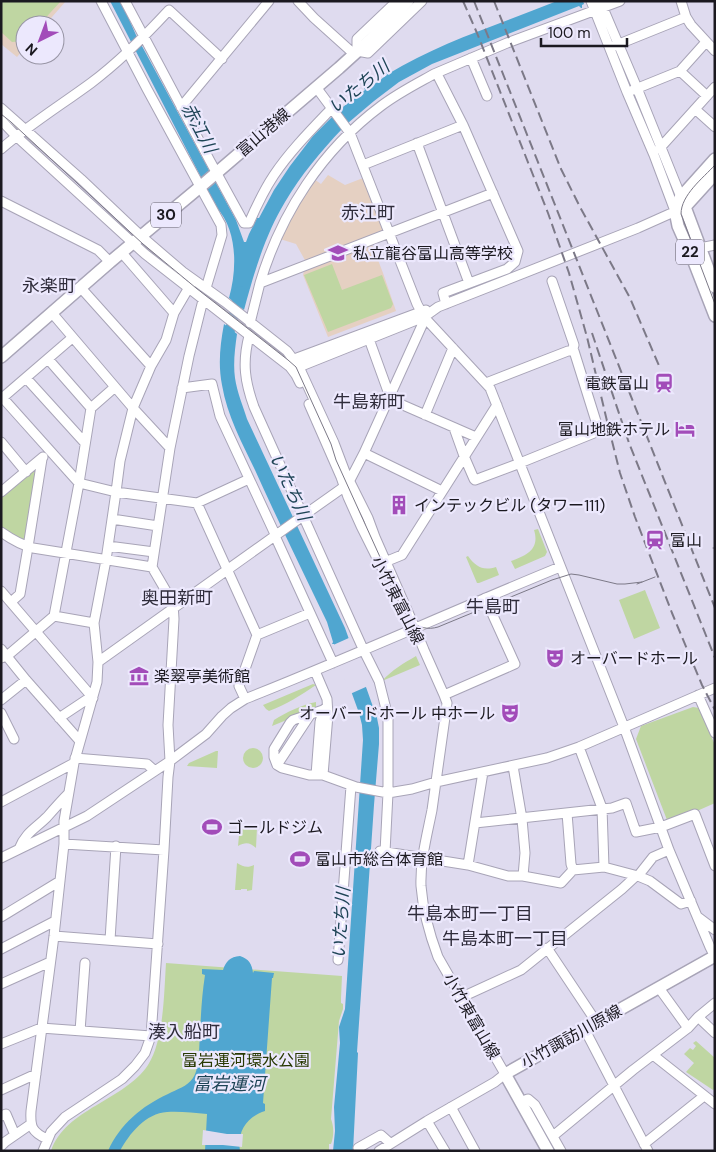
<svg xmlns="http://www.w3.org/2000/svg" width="716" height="1152" font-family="'DM Sans','Noto Sans JP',sans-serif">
<rect width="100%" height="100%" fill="#dfdbef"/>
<!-- education -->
<path fill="#e5d0c2" d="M1,1H66L45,25H25V48L17,57L1,44Z
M328,175L345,185L363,178L384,231L370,239L383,273L396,311L328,337L303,275L306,262L296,244L280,239L289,221L314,179L321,184Z"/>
<!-- green -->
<path fill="#bfd6a2" d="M1,1H61L39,25H25L24,41L12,42L1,32Z
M332,264L342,290L382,275L393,304L391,308L328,332L304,275Z
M39,466L26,541L15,539L1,527V497Z
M538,529L547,552L545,556L515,569L511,561C527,555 540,549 534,530Z
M468,556C476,567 483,571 496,567L499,575L479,583H477L466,557Z
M645,590L660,628L634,639L619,600Z
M416,656L420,665L382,681C392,670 404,663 416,656Z
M313,684L316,685C301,695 286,705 269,711L266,709L263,705Z
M316,702V708L272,726L274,720C287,712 301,705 316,702Z
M693,707L699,708L715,745V803L697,811L667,820L636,739L641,726Z
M243 758a10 10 0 1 1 20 0a10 10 0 1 1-20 0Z
M216,751H218L217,768L187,766L189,763Z
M240,825L257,827L256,848C250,842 245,842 238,846Z
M237,863C243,867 248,868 254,865L252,890L247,891V889H241V890H235Z
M166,963L342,976L341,998V1003L343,1004V1009L339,1021L331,1119C334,1127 334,1136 331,1144H329V1151H51C65,1109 125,1100 148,1065C164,1040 164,993 166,963Z
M696,1041L715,1058V1088L713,1090L686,1072L694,1063L684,1054L690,1048L693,1050L696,1046L693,1043Z"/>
<!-- water -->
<path fill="#50a6d0" d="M110,1H121L136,35L236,220L244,242H246L249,234L257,218H259L274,190L290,166L313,136L333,116L342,129C321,151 301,175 285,202C265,235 254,273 244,310L229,298C237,270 238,230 216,207V205L209,193Z
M557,1H583L584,4L582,5V8H581L579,6L432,64L399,82L374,101L348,123L339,110L365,90L363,86H364L367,89L371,86L369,82H370L373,85L387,75L385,72H386L388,74C440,42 501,24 557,1Z
M224,324L237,334C235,348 233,364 235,378C237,392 243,406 247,419L345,628L377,718L379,728V744L374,805L357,1052L358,1053L353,1151H333L335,1131L334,1107L340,1043L339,1027L345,1009L363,740L362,725L359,713L334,644H332L333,642L327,622C303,572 278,521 255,470C242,443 227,415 222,385C218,365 220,345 224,324Z
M240,956C249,959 252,964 253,973L254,971L274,973L273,978H272L263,1103L265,1104V1111C246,1117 237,1132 240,1151H205L207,1114C194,1113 180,1111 167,1112C146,1113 129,1134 120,1151H108C120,1124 142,1106 168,1094C177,1089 187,1087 193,1078C200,1068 199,1045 200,1033C201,1013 202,994 205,975L202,974V969L223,970C226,961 230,957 240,956Z"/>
<!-- pier -->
<path fill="#dfdbef" d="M351,637L368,686L350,694L333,647L331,646Z
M203,1130L227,1134H243L242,1147L223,1145H202Z"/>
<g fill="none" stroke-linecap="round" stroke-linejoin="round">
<!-- river -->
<path stroke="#50a6d0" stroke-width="10" d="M228,343L230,330L240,291"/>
<defs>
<path id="minor" d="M101,1L147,89L221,225L222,235L206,288
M125,1L210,161L244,223H249C256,207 264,190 274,175C290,151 312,129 332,108
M298,1L314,18L354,54
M397,1L357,39V51L368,53L422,1
M591,1L627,92L654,155L675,211
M681,1L686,17L691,25L715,51
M614,46L686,17
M471,58L487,96
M680,71L707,96
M434,74L507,43L620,1
M316,87L350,133L417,304L424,317L490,388L624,727L669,850L710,947L715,957
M633,90L680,71L706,42
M181,107L269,1
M1,108L81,179L141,236L183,272L225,302L287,351L299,367L334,443L345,472L368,518L375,537L415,628L424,650L444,695L447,703C442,739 437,775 432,810C427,835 420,861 421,886C423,912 429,933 438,957L505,1074L495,1082L427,1121L379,1151
M695,109L715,127
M1,120L16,136L145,254L290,367L296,375L300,383
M417,143L469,283
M1,149C29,125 61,105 91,83C119,62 145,36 169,10L222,59
M659,149L715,87
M363,165L463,125
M1,201L98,250L110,262
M700,248L715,245
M122,253L174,313
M552,281L574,345L572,351
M260,283C281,213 322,150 381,106C398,93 416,84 434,74H437L463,125L518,251L515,262L507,269L443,293L446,304
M81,288L151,366
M52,313L133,408L170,448
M250,323L260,283L493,193
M249,336C242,363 245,382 254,407L364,651L379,681L388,717V793L385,852
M369,339L390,397
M48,359L91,408
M291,365L297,358L426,310
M295,367H299L424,317L438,307L638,228L685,207L637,88L600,1
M26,378L85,443
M115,387L91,408L79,483L116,492L120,461L133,408L151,366L166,340L174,313L191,284
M182,388L212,384L220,416L274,532L275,536L333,663
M1,396L79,483L54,616L7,656L1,658
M1,399L72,338
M389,399L476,437
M309,404L341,477L348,497L361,526L383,570
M425,415L453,348
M454,428L464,456L474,479L475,480L515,465L599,431L574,351H568L486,383
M1,442L26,472
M364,453L442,491
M1,492L43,457
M197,503L257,635L239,686L245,699
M112,519L158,526
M1,532C11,539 21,545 33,548L152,567
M108,546L154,552
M380,564L402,555L497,405
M1,591L93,698L86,700L59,718
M11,602L20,594L28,547L42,459
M54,616L94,623
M257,635L310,613
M1,649L26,680L79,740
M98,662L300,518L341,489L350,480L364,453L423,323L424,317
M315,671L327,699L328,715L323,775
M444,695L515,664L485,598
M698,695L715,733
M1,700L26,680
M327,707L323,710L293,720L290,723L274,749V757L277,765L282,768L309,775H323L356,787L388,793L412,789L436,782L547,758L579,747L715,688
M1,713L14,739
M579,747L602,808L604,867
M75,758L147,764L155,771
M277,765L310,715
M513,766L522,819L525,853L523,876
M316,775L320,722L323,710
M1,802L74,763
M567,813L571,864L573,870
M475,823L612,808L626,803L636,832L661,827L695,814L715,866
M64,844L164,850
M19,849C25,833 36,828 47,817C54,809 61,801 68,794
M380,851L468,865L508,876H523L561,883L573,870L604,867L638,876L650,881L681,904L691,901
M1,858L87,816L170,761L206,734L222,716L231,708L245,699C351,657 455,610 560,567
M468,865L483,772
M1,917L60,881
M698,917L715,930
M54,936L158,944
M110,940L116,846
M547,948L597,1023
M1,949L55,921
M338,960L351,786
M1,984L50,962
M659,988L688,1028
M460,998L521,970L622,889L636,876H638L653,857L669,850
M698,1017L715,1033
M585,1030L648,1151
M80,1031L85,963
M1,1044L41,1028L151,1036
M653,1055L715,1104
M1,1090L36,1074
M520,1102L528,1099L535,1105L561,1151
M451,1107L475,1151
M1,1116L6,1114L15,1135
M427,1121L445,1151
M553,1136L633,1070L688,1028L698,1017L715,1003
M47,1139C32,1132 30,1127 31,1111L54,936L64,844V821L74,763L97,682L98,662L94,623L106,560L116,492L197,503L249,479
M644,1144L704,1096
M1,1146L5,1142L31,1124
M358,1148L381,1135L390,1143
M43,1151L51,1132L65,1117L122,1079L135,1066L145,1053L151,1036L164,850L168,777L170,761L168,725L174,619L173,603L152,567L170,448L189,356L203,300"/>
<path id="major" d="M715,159L680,198L677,205L675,211L678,226L694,262L715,316
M715,174L685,207L715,287
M1,357L110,262L200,187L339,68L371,39L408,1
M548,1151L505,1074L715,956"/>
</defs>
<!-- minor casing -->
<use href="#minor" stroke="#a8a4b7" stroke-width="11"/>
<!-- major casing -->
<use href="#major" stroke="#a8a4b7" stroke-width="14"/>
<!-- minor -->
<use href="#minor" stroke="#fff" stroke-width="9"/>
<!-- major -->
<use href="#major" stroke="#fff" stroke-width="11"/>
<!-- tram -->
<path stroke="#7c7987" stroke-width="1" d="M1,114L11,122L143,244L196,288L288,360L296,367L331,444L336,460C354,500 372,539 390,579C394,590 402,612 410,620C418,628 428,630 438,627L552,580L571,574L579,575L617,584H625L642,582
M715,165C703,178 681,195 681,214L715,304
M713,548H715
M637,584L655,577"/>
<!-- rail -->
<path stroke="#7c7987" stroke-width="2" stroke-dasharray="10 5" stroke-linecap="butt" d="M463,1L477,33L548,213L569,273L587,337L607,421L620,473L635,517L672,613L702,685L715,710
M474,1L715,608
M494,1L561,169L580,207L630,298L660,368
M592,333L629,443L715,658"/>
</g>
<!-- icons -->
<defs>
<symbol id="school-bare" viewBox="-9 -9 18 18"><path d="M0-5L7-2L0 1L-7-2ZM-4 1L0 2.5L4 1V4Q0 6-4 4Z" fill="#a24cb9" stroke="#ece8fd" stroke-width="2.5" paint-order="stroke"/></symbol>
<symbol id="station-bare" viewBox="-9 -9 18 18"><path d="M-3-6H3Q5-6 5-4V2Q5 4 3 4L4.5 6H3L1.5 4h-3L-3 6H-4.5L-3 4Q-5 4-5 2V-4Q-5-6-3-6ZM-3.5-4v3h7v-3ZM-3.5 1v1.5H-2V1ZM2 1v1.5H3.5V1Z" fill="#a24cb9" stroke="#ece8fd" stroke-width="2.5" paint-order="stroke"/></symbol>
<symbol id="hotel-bare" viewBox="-9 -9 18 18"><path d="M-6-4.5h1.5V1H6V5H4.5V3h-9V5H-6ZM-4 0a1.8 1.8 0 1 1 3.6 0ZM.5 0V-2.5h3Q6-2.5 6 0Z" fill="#a24cb9" stroke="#ece8fd" stroke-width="2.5" paint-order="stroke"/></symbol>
<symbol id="building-bare" viewBox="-9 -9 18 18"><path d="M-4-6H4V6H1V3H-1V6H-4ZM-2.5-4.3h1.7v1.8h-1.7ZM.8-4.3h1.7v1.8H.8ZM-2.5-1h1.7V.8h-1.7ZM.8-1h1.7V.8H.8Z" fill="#a24cb9" stroke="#ece8fd" stroke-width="2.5" paint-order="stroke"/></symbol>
<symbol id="theatre-bare" viewBox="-9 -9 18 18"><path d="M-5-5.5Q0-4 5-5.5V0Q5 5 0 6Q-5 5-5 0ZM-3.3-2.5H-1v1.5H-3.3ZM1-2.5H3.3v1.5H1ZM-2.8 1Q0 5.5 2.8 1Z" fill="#a24cb9" stroke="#ece8fd" stroke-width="2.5" paint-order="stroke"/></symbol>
<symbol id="museum-bare" viewBox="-9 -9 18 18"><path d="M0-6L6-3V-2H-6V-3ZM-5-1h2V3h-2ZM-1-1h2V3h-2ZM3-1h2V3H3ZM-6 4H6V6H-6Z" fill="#a24cb9" stroke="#ece8fd" stroke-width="2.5" paint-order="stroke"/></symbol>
<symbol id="stadium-bare" viewBox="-9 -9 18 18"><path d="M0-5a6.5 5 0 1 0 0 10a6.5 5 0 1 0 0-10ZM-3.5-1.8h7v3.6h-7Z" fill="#a24cb9" stroke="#ece8fd" stroke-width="2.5" paint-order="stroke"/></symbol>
</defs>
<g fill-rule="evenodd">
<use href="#school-bare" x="324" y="239" width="28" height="28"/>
<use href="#station-bare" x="650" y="369" width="28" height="28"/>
<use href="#hotel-bare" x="671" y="415" width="28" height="28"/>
<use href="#building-bare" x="385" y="491" width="28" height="28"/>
<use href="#station-bare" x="641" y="526" width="28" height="28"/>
<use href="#theatre-bare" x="541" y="644" width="28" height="28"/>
<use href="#museum-bare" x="125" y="662" width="28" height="28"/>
<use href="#theatre-bare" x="496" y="699" width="28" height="28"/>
<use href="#stadium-bare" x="198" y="813" width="28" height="28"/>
<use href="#stadium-bare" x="286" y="845" width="28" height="28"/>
</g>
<g text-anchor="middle" stroke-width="4.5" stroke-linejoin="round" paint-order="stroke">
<!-- shield labels -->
<g fill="#ece8fd" stroke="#5a5762" stroke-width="1">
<rect x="151" y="202.5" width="30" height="25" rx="4"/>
<rect x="676" y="239.5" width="28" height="25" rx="4"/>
</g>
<g font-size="15" font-weight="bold" fill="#1b1920">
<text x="166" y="220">30</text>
<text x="690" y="257">22</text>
</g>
<!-- street labels -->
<g font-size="16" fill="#1b1920" stroke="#ece8fd">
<text transform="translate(263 132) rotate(-41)" y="6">富山港線</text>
<text transform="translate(398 600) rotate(63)" y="6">小竹東富山線</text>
<text transform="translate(472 1016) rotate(60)" y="6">小竹東富山線</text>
<text transform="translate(571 1036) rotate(-29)" y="6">小竹諏訪川原線</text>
</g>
<!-- poi labels -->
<g font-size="16" fill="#1b1920" stroke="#ece8fd" text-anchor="start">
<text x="353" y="259">私立龍谷富山高等学校</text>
<text x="649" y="389" text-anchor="end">電鉄富山</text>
<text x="670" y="435" text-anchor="end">富山地鉄ホテル</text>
<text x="414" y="511">インテックビル (タワー111)</text>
<text x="670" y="546">富山</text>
<text x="570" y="664">オーバードホール</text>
<text x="154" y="682">楽翠亭美術館</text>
<text x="495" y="719" text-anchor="end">オーバードホール 中ホール</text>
<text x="227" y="833">ゴールドジム</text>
<text x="315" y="865">富山市総合体育館</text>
</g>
<!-- park labels -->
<g font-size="16" fill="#283902" stroke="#ece8fd">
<text x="246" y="1066">富岩運河環水公園</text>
</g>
<!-- water labels -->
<g font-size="18" font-style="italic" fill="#1e4456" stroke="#ece8fd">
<text transform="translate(359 87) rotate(-39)" y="6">いたち川</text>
<text transform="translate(199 128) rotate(62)" y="6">赤江川</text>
<text transform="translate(290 487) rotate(65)" y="6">いたち川</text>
<text transform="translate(341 923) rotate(-86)" y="6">いたち川</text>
<text x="229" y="1090">富岩運河</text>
</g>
<!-- neighbourhood labels -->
<g font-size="18" fill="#2f2c3b" stroke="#ece8fd">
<text x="368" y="219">赤江町</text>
<text x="49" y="292">永楽町</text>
<text x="369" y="408">牛島新町</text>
<text x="177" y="604">奥田新町</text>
<text x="493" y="613">牛島町</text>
<text x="470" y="920">牛島本町一丁目</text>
<text x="505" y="945">牛島本町一丁目</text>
<text x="184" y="1038">湊入船町</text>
</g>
</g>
<!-- border -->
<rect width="716" height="1152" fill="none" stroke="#1b1920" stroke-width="5"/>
<!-- north arrow -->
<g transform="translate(40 40) rotate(222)"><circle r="24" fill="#ece8fd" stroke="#9895a5"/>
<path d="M0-4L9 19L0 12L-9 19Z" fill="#a24cb9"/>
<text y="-8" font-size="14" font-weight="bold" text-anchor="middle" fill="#1b1920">N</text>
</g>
<!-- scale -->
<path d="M541 38v8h86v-8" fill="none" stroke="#1b1920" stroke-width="2.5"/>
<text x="548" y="38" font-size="15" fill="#1b1920" stroke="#ece8fd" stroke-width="4" paint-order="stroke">100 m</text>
</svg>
